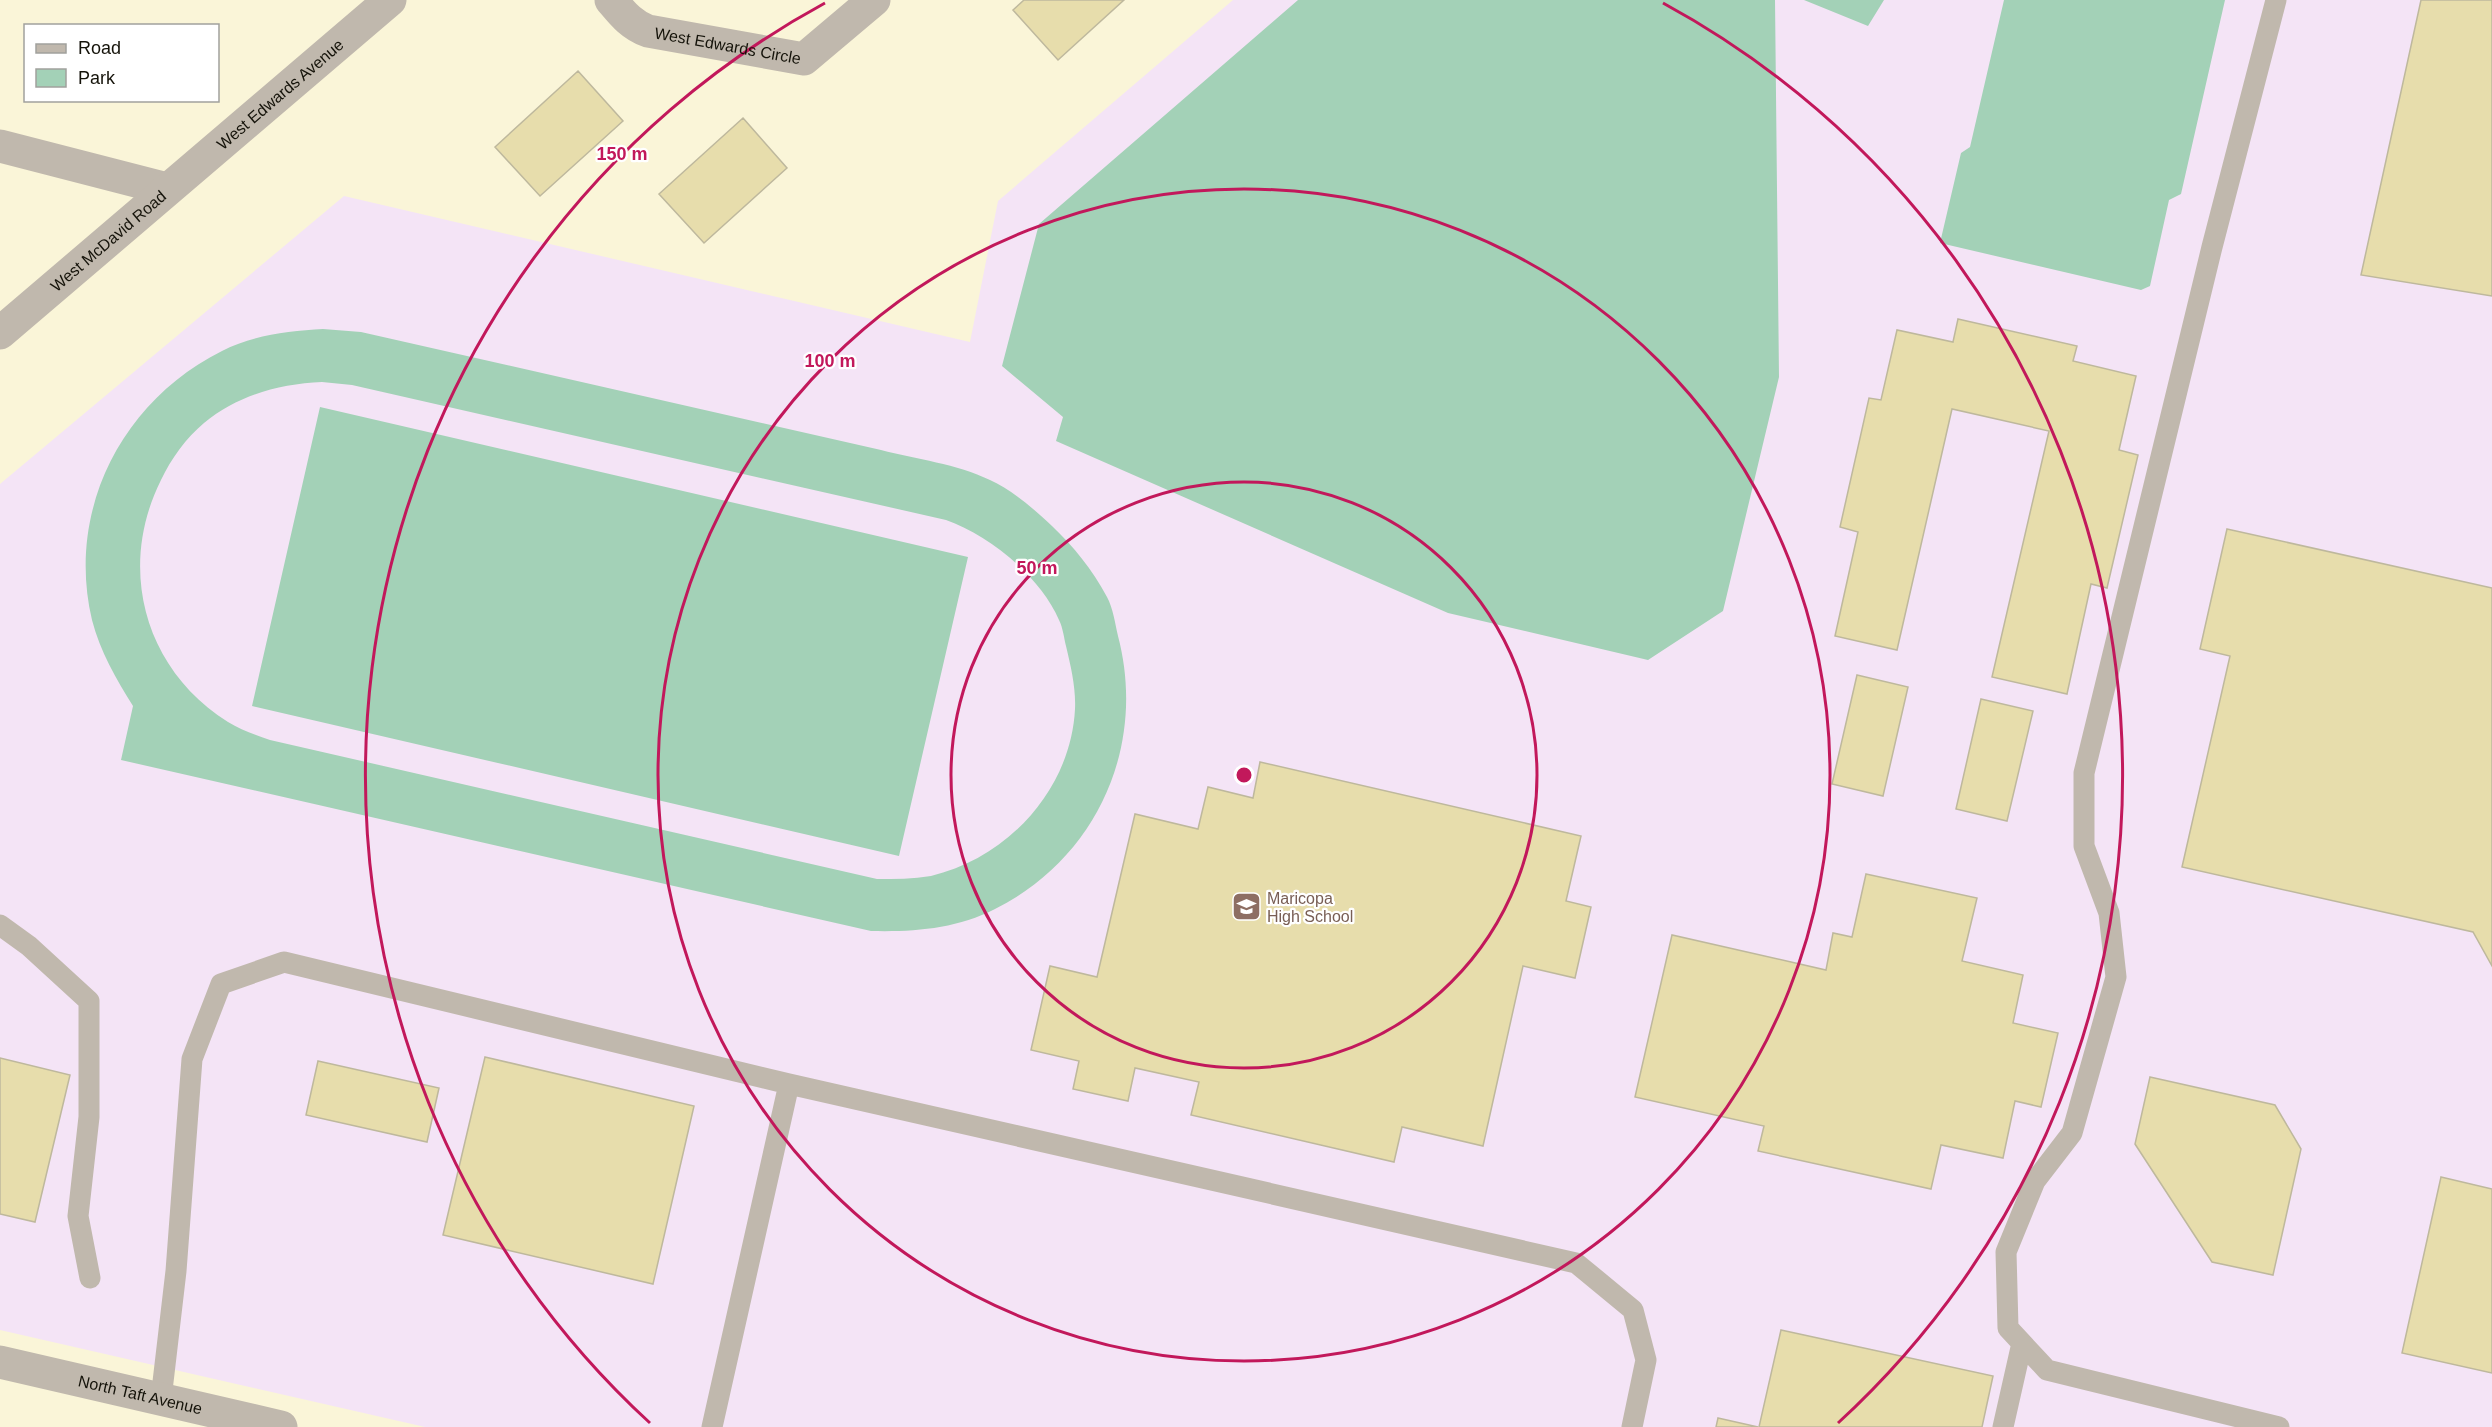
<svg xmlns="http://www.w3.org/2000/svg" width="2492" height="1427" font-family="Helvetica,sans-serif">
<rect width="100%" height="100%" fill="#faf5d8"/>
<!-- education -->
<path fill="#f4e4f6" d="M1233,0H2492V1427H425L0,1330V484L344,196L970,342L998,201Z"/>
<!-- green -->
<path fill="#a3d1b7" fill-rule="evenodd" d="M1298,0H1775L1779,377L1723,611L1648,660L1448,613L1056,441L1063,417L1002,366L1039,224Z
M1804,0H1884L1868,26Z
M2004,0H2225L2181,194L2169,200L2150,286L2141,290L1940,243L1961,153L1970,147Z
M323,329L361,332L881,450C916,459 957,464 990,480C1012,490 1034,509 1052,526C1074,547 1092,569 1107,597C1113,608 1115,623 1118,636C1147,746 1097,858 995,909C956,929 914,932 871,931L121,760L133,706C116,679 100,651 92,620C66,510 122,401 222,351C253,335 289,331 323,329ZM322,382L352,385L946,520C989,535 1041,577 1059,620C1063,628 1064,638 1066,646C1071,667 1076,688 1075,709C1071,789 1008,858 931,876C913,879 895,879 877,879L270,740C256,735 241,730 228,722C144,669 117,568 161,480C171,459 186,438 204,423C238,395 279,384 322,382Z
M320,407L968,557L899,856L252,706Z"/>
<!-- building -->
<path fill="#e7ddac" stroke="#beb89d" stroke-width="1.5" d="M1024,0H1124L1058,60L1013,10Z
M2421,0H2492V296L2361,275Z
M578,71L623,121L540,196L495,147Z
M743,118L787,168L704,243L659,194Z
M1958,319L2077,346L2073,361L2136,376L2119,450L2138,455L2107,588L2091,584L2067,694L1992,677L2049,431L1952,409L1897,650L1835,636L1858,532L1840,527L1869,398L1881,400L1897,330L1953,342Z
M2227,529L2492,588V966L2473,932L2182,867L2230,656L2200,649Z
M1857,675L1908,687L1883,796L1832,784Z
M1981,699L2033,711L2007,821L1956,809Z
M1260,762L1581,836L1566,901L1591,907L1575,978L1523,966L1483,1146L1402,1127L1394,1162L1191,1115L1199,1082L1135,1068L1128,1101L1073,1089L1079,1061L1031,1050L1050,966L1097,977L1135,814L1198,829L1208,787L1253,798Z
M1866,874L1977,898L1962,961L2023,975L2013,1023L2058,1033L2041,1107L2015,1101L2003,1158L1941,1145L1931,1189L1758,1151L1764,1126L1635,1097L1672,935L1826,970L1833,933L1852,937Z
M485,1057L694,1106L653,1284L443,1235Z
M0,1058L70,1075L35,1222L0,1214Z
M318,1061L439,1088L427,1142L306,1115Z
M2150,1077L2275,1105L2301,1149L2273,1275L2212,1262L2135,1144Z
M2441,1177L2492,1189V1373L2402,1353Z
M1781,1330L1993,1376L1982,1427H1759Z
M1718,1418L1758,1427H1716Z"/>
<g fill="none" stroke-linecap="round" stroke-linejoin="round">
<!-- service -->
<path stroke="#c0b8ad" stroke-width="21" d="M2276,0L2212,247L2084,773V846L2109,913L2116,977L2072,1133L2035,1181L2006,1252L2008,1328L2047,1370L2279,1427
M0,925L29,946L89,1001V1117L78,1216L90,1278
M161,1399L176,1271L192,1059L221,984L284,962L789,1084L1576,1263L1633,1310L1646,1360L1632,1427
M712,1427L789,1084
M2003,1427L2022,1343"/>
<!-- minor -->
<g stroke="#c0b8ad" stroke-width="33">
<path id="s1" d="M611,0C622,13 631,25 648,31L804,59L874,0"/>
<path d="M0,146L167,189"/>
<path id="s2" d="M0,333L390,0"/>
<path id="s3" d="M0,1362L281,1427"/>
</g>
</g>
<!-- distance rings -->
<g fill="none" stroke="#c2185b" stroke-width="3">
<circle cx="1244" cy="775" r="293"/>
<circle cx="1244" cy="775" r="586"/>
<path d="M650 1423A879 879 0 0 1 825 3M1663 3A879 879 0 0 1 1838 1423"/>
</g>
<!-- icons -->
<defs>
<symbol id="school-square" viewBox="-11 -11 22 22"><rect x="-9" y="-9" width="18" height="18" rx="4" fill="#8d6e63" stroke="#fff"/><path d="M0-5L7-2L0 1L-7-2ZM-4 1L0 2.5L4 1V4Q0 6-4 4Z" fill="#fff"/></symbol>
</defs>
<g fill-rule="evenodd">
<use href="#school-square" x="1230" y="890" width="33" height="33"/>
</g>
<g text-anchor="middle" stroke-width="4.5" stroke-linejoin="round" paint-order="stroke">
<!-- street labels -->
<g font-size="16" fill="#15130a" stroke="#fff">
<text dy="6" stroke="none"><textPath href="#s1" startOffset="130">West Edwards Circle</textPath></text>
<text dy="6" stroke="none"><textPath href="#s2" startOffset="368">West Edwards Avenue</textPath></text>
<text dy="6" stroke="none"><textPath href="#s2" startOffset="142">West McDavid Road</textPath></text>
<text dy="6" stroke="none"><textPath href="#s3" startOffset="144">North Taft Avenue</textPath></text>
</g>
<!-- education labels -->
<g font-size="16" fill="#785e54" stroke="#fff" text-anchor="start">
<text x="1267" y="904">Maricopa<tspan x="1267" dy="18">High School</tspan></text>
</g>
</g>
<circle cx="1244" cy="775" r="9" fill="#c2185b" stroke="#fff" stroke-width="3"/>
<g font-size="18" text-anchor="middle" font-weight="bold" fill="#c2185b" stroke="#fff" stroke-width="4.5" stroke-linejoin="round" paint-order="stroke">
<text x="622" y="160">150 m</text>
<text x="830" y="367">100 m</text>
<text x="1037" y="574">50 m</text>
</g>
<!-- legend -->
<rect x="24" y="24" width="195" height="78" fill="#ffffff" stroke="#a1a19d" stroke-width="1.5"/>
<rect x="36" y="44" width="30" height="9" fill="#c0b8ad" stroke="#a1a19d" stroke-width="1.5"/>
<text x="78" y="54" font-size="18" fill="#15130a">Road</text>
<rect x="36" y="69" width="30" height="18" fill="#a3d1b7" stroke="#a1a19d" stroke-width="1.5"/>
<text x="78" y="84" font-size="18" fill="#15130a">Park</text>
</svg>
